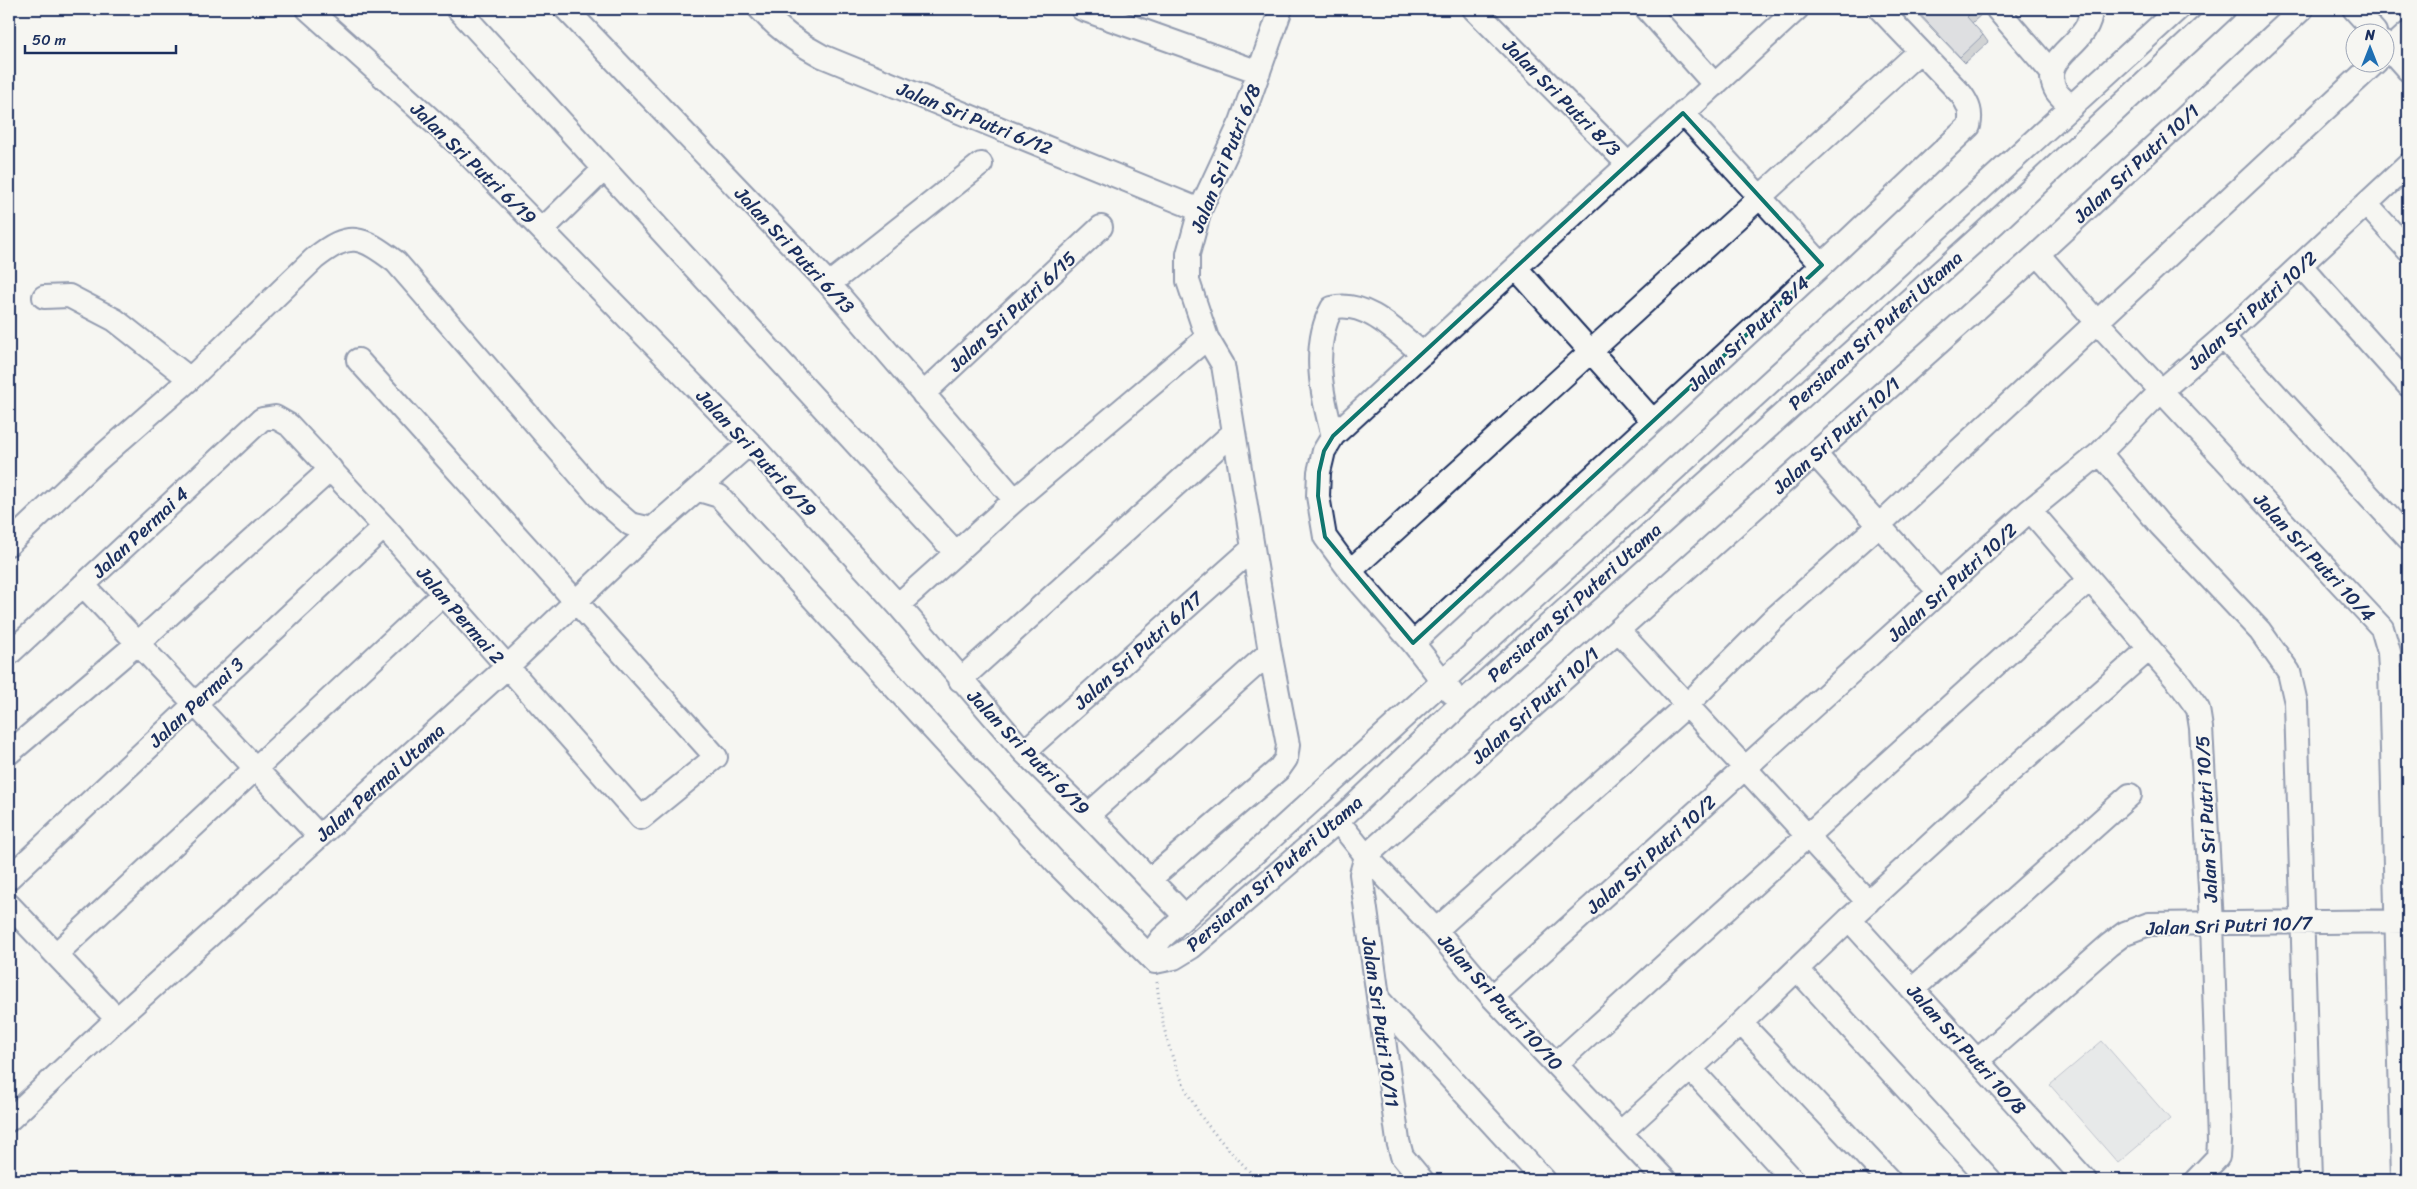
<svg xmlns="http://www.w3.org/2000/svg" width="2417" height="1189" font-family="Sriracha,sans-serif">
<rect width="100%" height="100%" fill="#f6f6f2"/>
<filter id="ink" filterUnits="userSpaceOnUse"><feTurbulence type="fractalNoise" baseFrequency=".02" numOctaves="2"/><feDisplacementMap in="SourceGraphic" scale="10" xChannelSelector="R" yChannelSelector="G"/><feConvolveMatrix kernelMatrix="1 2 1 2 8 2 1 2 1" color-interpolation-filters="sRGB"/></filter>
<g filter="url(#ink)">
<!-- green -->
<path fill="#d6d9dd" stroke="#78849e" d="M2102,1041L2170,1119L2118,1163L2050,1085Z"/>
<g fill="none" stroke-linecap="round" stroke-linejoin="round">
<defs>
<path id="minor" d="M308,9L458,144L750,443L898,605L1024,752L1088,815L1185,916
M458,9L956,553
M566,9L829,284L1015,500
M760,9C778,29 797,43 822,56L1200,210
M1082,9L1259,72
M1474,9L1628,164
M1647,9L1715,85
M1997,9L2052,73
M2354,9L2375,32
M2384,43L2408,70
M2384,55L2408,33
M2072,107C2067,102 2058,96 2055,89C2039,53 2091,46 2091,9
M1683,113L1822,265
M2366,204L2408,250
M542,230L604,169
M2038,254L2097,322L2382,628L2389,652L2390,671L2403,1180
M2301,266L2408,385
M1516,268L1653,421
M829,284L981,164
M44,297L69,296L115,320L190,379L314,259C350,230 361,236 396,262L599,497L630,524L652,529
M2223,337L2408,538
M923,394L1101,227
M1333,436C1322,397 1311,346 1332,308C1366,299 1398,334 1423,354
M2100,453L2160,525L2260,631L2289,672L2296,703L2310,1180
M1815,454L1940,593
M699,490L719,496L1056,863L1155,962
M2030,510L2180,684L2198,709L2201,728L2212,923L2219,1142L2218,1157L2196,1180
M9,544L93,464L190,379
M1350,571L1920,51
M83,585L319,836
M898,605L1015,500L1207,338
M1618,630L1868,902
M1413,643L1822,265L1969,126C1972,113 1969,105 1961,94L1880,9
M9,654L262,419L275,417L289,425L384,527L641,818L716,757L358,360
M960,680L1233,433
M1452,693L1413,643L1350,571L1325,537L1318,496L1319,472L1324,451L1333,436L1797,9
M1024,752L1253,548
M9,753L138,643L331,469
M1088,815L1270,652
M1338,821L1366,856L1436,930L1492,997L1665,1180
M9,878L384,527
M1150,879L1279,769L1286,759L1288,745L1270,652L1223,365L1207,338L1188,281V254L1200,210L1241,122L1281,9
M9,905L117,1019
M1849,919L2085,1180
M1436,930L1688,704L1771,621L1879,525L2376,62
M56,954L443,594
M1155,962L1174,958L1192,947L1338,821L1461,704L1995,223L2224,9
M1155,962L1156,946L1162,938L2178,9
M1797,969L1990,1180
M1913,989L2130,795
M1492,997L2030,510L2100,453L2161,391L2223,337L2408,165
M1379,1000L1544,1180
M1741,1023L1889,1180
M1978,1060L2109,945L2125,933L2149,924L2408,921
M1556,1064L2089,580
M1691,1069L1793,1180
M9,1120L117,1019L507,667L652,529L750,443
M1621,1132L1741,1023L1849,919L2004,777L2149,649
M1422,1180L1402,1156L1398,1141L1361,874L1366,856L2038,254L2302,9"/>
</defs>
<!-- minor casing -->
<use href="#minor" stroke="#1b2f5e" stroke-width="26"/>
<!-- path -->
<path stroke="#1b2f5e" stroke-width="3" stroke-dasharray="1 4" stroke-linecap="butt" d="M1157,982C1161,1029 1174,1072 1199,1113C1213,1135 1239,1159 1257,1180"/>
<!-- minor -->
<use href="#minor" stroke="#f6f6f2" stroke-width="22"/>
</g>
<!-- wall -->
<path fill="#a5a9b0" stroke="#1b2f5e" d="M1913,9H1984V12L1972,23L1983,35L1988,42L1965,63Z"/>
<!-- building -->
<path fill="#c0c4cd" stroke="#1b2f5e" d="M1915,9H1975L1967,17L1983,35L1960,57Z"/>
</g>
<!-- marked area -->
<path d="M0 0H2417V1189H0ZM1683,113L1822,265L1413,643L1325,537L1318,496L1319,472L1324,451L1333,436Z" fill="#f6f6f2" fill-opacity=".55" fill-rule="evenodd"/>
<path fill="none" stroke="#0f766e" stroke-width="4" stroke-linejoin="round" d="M1683,113L1822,265L1413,643L1325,537L1318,496L1319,472L1324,451L1333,436Z"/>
<g text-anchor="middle" stroke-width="4" stroke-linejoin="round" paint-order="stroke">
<!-- street labels -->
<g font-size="19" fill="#1b2f5e" stroke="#f6f6f2">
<text transform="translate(1562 97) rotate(45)" y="7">Jalan Sri Putri 8/3</text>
<text transform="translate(975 118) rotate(22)" y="7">Jalan Sri Putri 6/12</text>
<text transform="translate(1225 158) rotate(-68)" y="7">Jalan Sri Putri 6/8</text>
<text transform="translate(474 163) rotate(44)" y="7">Jalan Sri Putri 6/19</text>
<text transform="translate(2136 163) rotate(-43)" y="7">Jalan Sri Putri 10/1</text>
<text transform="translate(795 250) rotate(47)" y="7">Jalan Sri Putri 6/13</text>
<text transform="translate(2252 310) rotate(-42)" y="7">Jalan Sri Putri 10/2</text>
<text transform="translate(1012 311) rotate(-43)" y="7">Jalan Sri Putri 6/15</text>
<text transform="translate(1875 330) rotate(-42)" y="7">Persiaran Sri Puteri Utama</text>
<text transform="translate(1748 333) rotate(-43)" y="7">Jalan Sri Putri 8/4</text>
<text transform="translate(1836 435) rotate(-42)" y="7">Jalan Sri Putri 10/1</text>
<text transform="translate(757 453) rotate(47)" y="7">Jalan Sri Putri 6/19</text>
<text transform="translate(140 532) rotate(-43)" y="7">Jalan Permai 4</text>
<text transform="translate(2315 557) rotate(47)" y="7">Jalan Sri Putri 10/4</text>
<text transform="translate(1952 582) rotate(-42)" y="7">Jalan Sri Putri 10/2</text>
<text transform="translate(1574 602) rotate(-42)" y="7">Persiaran Sri Puteri Utama</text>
<text transform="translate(461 615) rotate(49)" y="7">Jalan Permai 2</text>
<text transform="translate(1138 650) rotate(-42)" y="7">Jalan Sri Putri 6/17</text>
<text transform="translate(196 702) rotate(-43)" y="7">Jalan Permai 3</text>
<text transform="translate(1535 705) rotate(-42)" y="7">Jalan Sri Putri 10/1</text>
<text transform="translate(1029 752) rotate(46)" y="7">Jalan Sri Putri 6/19</text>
<text transform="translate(380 782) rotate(-42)" y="7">Jalan Permai Utama</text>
<text transform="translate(2206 819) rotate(-93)" y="7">Jalan Sri Putri 10/5</text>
<text transform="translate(1651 854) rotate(-42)" y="7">Jalan Sri Putri 10/2</text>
<text transform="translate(1274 873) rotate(-41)" y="7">Persiaran Sri Puteri Utama</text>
<text transform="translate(2229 925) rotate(-2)" y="7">Jalan Sri Putri 10/7</text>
<text transform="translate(1501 1002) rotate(48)" y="7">Jalan Sri Putri 10/10</text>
<text transform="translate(1381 1022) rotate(82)" y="7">Jalan Sri Putri 10/11</text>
<text transform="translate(1967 1049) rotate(48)" y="7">Jalan Sri Putri 10/8</text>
</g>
</g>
<!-- margin -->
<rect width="2417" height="1189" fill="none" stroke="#f6f6f2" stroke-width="30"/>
<rect x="15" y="15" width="2387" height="1159" fill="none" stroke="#1b2f5e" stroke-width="2" filter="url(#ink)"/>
<!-- north arrow -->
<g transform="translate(2370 48)"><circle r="24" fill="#f6f6f2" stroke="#9ea6b7"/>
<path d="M0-4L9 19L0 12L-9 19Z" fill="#1f6fb2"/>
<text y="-8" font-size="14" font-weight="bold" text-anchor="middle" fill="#1b2f5e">N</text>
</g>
<!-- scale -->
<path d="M25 45v8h151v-8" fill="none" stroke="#1b2f5e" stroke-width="2.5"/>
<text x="32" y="45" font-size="15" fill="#1b2f5e" stroke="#f6f6f2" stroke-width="4" paint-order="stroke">50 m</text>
</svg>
